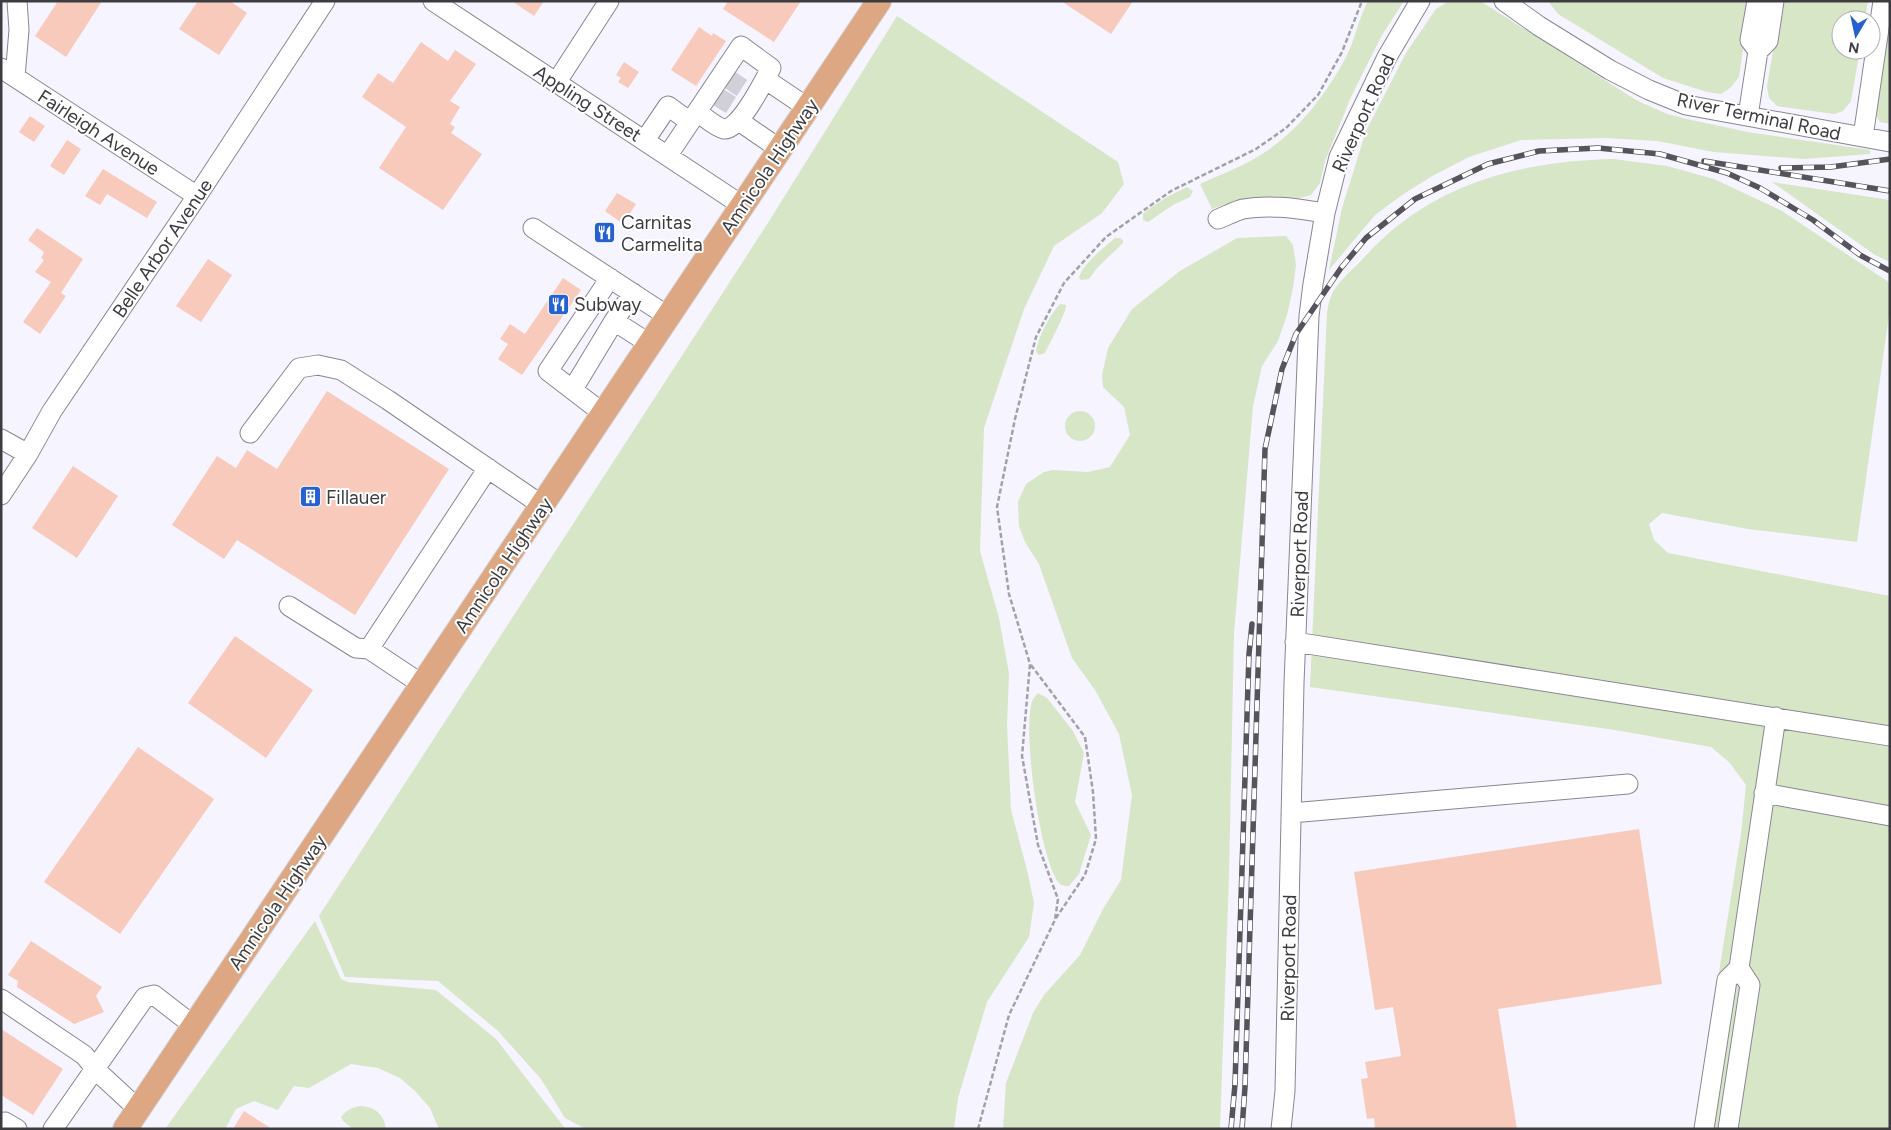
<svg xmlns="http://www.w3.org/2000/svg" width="1891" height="1130" font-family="Figtree,sans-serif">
<rect width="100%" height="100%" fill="#f6f4fe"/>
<!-- green -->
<path fill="#d6e6c6" d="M1368,1H1404L1382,35L1351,97L1325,161L1320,183L1311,195L1296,199L1275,197L1226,204L1212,209L1200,184C1217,176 1236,169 1252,160C1293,138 1324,98 1345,59C1355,41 1358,19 1368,1Z
M1449,1L1482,2L1636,100L1667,114L1691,120L1748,132L1870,150V154L1804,159L1714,152L1657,141L1605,138L1521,140L1469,157L1434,175L1402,195L1375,215L1329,270L1342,208L1366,131L1406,53L1436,9Z
M1548,1H1750L1739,77L1730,88L1721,94L1707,92L1663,78L1558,14Z
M1782,1H1868L1865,20H1841V50H1860L1851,101L1843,111L1834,114L1777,106L1769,98L1767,86Z
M1890,9V124L1880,122L1873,109Z
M897,16L1118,162L1124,184L1102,213L1054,246L1024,309L984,428L980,551L999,618L1009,673L1007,725L1011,810L1027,870L1034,903L1029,937L987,1002L958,1098L954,1129H586L565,1118L541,1079L498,1031L438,981L345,977L319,916L766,226Z
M1614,159L1667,166L1714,179L1782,211L1890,283V308L1857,542L1748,529L1662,513L1649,524L1654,540L1668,553L1890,596V1129H1694L1741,834L1746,785L1729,762L1711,747L1615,730L1310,687L1327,313C1328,307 1329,300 1332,294C1337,283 1353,269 1362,260C1427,185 1518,161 1614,159Z
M1772,182L1890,200V262L1875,255Z
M1187,187L1193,191L1190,197L1173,205L1148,222L1143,220V214L1145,212L1167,197Z
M1286,236L1293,245L1296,265L1293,288L1287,315L1278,341L1262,366L1253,406L1234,633L1229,876L1220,1129H1003L1006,1083L1033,1013L1044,995L1080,955L1103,909L1121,880L1132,795L1119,734L1095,690L1072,658L1039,564L1025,542L1019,526L1018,502L1026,484L1044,472L1053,470L1088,472L1110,467L1130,435L1124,407L1103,387L1102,375L1108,348L1132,309L1180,271L1237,238Z
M1115,238H1120L1123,240V243L1097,268L1089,279L1081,280L1079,278C1082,264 1105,247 1115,238Z
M1060,304L1066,305C1067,312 1049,344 1045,353L1039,355L1036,352C1037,339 1051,313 1060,304Z
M1065 426a15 15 0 1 1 30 0a15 15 0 1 1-30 0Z
M1038,693L1047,698L1073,731L1084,753L1075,802L1091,835L1079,874L1069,886C1065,886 1061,886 1059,883C1040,861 1021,725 1033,699C1034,698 1037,694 1038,693Z
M315,921L341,979L348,982L436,990L496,1039L564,1127L568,1129H439L430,1108L415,1091L400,1078L378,1068L351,1064L309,1088L294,1086L278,1110L254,1101L236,1109L225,1129H165Z
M361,1106C375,1107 384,1114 386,1129H350L351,1127L343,1121L341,1117C347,1110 352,1107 361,1106Z"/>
<!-- building -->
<path fill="#f7cabc" d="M58,1H102L66,57L35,36Z
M198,1H230L247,13L219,55L179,29Z
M512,1H544L534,16Z
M728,1H801L774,42L723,9Z
M1061,1H1133L1111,34Z
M699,27L712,36L713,33L726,41L696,86L671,70Z
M421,42L448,61L455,50L476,64L450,101L460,107L450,124L455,127L451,133L482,154L443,210L379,168L406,127L362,97L378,73L393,83Z
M624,62L639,72L628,88L618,82L621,78L616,75Z
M30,116L45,126L34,142L19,132Z
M67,140L81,149L64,175L50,166Z
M103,169L157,202L147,218L107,194L100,205L85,196Z
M617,193L636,204L623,224L605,211Z
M37,228L83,259L61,293L66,296L40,334L23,322L51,282L35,272L44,260L41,258L44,252L28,240Z
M208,259L232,275L201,322L176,306Z
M563,278L581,290L522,375L498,359L508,344L500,339L510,324L525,334Z
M327,391L449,469L355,615L237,540L224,559L172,525L217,456L236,468L247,450L277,469Z
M73,466L118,496L77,558L32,528Z
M235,636L313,690L266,758L188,703Z
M138,747L214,799L120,934L44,882Z
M1639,829L1662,984L1498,1009L1517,1129H1375L1374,1118L1367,1119L1361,1079L1368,1078L1365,1062L1401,1056L1393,1007L1375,1010L1354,872Z
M31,941L102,987L96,996L104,1012L74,1024L17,987L18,981L8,975Z
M1,1029L63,1069L33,1115L1,1095Z
M244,1111L272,1129H233Z"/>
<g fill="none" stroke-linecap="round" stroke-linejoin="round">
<!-- minor-tunnel -->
<path stroke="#d1cfd8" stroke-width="19" stroke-dasharray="19 9" stroke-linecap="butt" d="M730,80L742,88
M718,97L731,105"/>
<defs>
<path id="minor" d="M433,1L743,206
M1504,1L1539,26L1610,70L1649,90L1686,105L1890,142
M1757,1L1750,40L1758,51
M1,68L197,196
M15,77L19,30L17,1
M765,79L808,108
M556,83L609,1
M1748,116L1758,51L1768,41L1774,1
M739,121L781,150
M1863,137L1883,1
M645,140L668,106L690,122
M668,155L741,46L771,68C764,81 739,131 724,129C715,127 705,117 697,112
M1218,219C1226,216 1235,211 1243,209C1271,204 1298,209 1325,213
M533,228L669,317
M614,321L633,293
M573,389L614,321L650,344
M604,414L548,371L610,278
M250,433L299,368L318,365L341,370L388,400L543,506
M1,439L28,454
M1,495L28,454L52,411L197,196L325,1
M289,606L356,648L369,649
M1295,642L1890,736
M423,685L369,649L488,468
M1764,793L1890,816
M1291,813L1628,784
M1,999L84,1055L98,1072L138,1109
M1,1123L5,1122L17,1129
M53,1129L145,997L154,995L194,1026
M1281,1129L1285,1091L1294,683L1309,316L1313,284L1325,213L1339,157L1387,57L1420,1
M1704,1129L1727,980L1739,968L1776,717
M1728,1129L1750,985L1739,968"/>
<path id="major" d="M125,1129L879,1"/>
</defs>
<!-- minor casing -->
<use href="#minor" stroke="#888691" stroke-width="21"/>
<!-- major casing -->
<use href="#major" stroke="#d4d4d5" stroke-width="26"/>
<!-- path -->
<path stroke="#a2a0a8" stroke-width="2.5" stroke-dasharray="5 2.5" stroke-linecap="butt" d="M1031,665L1085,737L1093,792L1096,839L1085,875L1056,918
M978,1129L1009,1015L1055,920L1058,899L1038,845L1022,756L1030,664L1009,594L997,507L1015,419L1036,337L1064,283L1106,237L1171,191L1256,149L1286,128L1318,95L1342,52L1362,1"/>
<!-- minor -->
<use href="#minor" stroke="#fff" stroke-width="19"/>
<!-- major -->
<use href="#major" stroke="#dca782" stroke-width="24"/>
<defs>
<path id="rail" d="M1704,161L1890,191
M1781,168L1831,167L1890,159
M1231,1129L1235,1084L1249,654L1252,624
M1242,1129L1245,1087L1265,449L1282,369L1296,334L1341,268L1366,238L1415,199L1488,164L1539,151L1598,148L1660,154L1727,173L1760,188L1813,220L1860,255L1890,271"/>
</defs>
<!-- rail casing -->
<use href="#rail" stroke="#55545a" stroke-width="5.5"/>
<!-- rail -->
<use href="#rail" stroke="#fff" stroke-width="4" stroke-dasharray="11" stroke-linecap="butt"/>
</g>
<!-- icons -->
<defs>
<symbol id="restaurant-square" viewBox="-11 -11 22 22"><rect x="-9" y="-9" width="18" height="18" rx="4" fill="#2562cf" stroke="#fff"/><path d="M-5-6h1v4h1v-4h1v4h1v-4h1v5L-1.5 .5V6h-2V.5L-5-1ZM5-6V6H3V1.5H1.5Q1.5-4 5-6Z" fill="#fff"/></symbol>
<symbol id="building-square" viewBox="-11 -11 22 22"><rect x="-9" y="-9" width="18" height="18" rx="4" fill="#2562cf" stroke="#fff"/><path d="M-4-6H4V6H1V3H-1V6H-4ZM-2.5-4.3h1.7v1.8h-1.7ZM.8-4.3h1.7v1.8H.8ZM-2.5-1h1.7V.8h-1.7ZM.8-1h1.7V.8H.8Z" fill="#fff"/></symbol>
</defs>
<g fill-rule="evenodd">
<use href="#restaurant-square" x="592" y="220" width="25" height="25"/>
<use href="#restaurant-square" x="546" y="292" width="25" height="25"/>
<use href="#building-square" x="298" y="484" width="25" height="25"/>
</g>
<g text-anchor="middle" stroke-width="4" stroke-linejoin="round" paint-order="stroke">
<!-- street labels -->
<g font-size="19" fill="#3d3c41" stroke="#fff">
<text transform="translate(588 103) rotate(33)" y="7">Appling Street</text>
<text transform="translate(1363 113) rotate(-66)" y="7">Riverport Road</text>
<text transform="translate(1759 116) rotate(12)" y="7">River Terminal Road</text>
<text transform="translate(99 132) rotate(33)" y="7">Fairleigh Avenue</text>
<text transform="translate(769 166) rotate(-56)" y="7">Amnicola Highway</text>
<text transform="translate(162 248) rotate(-56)" y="7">Belle Arbor Avenue</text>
<text transform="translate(1299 554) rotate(-88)" y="7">Riverport Road</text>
<text transform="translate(503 565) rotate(-56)" y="7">Amnicola Highway</text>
<text transform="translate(277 902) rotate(-56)" y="7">Amnicola Highway</text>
<text transform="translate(1288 958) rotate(-89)" y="7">Riverport Road</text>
</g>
<!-- poi labels -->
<g font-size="19" fill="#3d3c41" stroke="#fff" text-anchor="start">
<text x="621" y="229">Carnitas<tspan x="621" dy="22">Carmelita</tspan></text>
<text x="574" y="311">Subway</text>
<text x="326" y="504">Fillauer</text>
</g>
</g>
<!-- border -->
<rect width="1891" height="1130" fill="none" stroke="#3d3c41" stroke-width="5"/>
<!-- north arrow -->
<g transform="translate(1856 35) rotate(189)"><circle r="24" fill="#ffffff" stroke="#b1b1b3"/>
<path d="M0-4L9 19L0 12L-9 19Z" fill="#2562cf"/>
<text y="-8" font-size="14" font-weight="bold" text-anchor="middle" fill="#3d3c41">N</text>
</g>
</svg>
